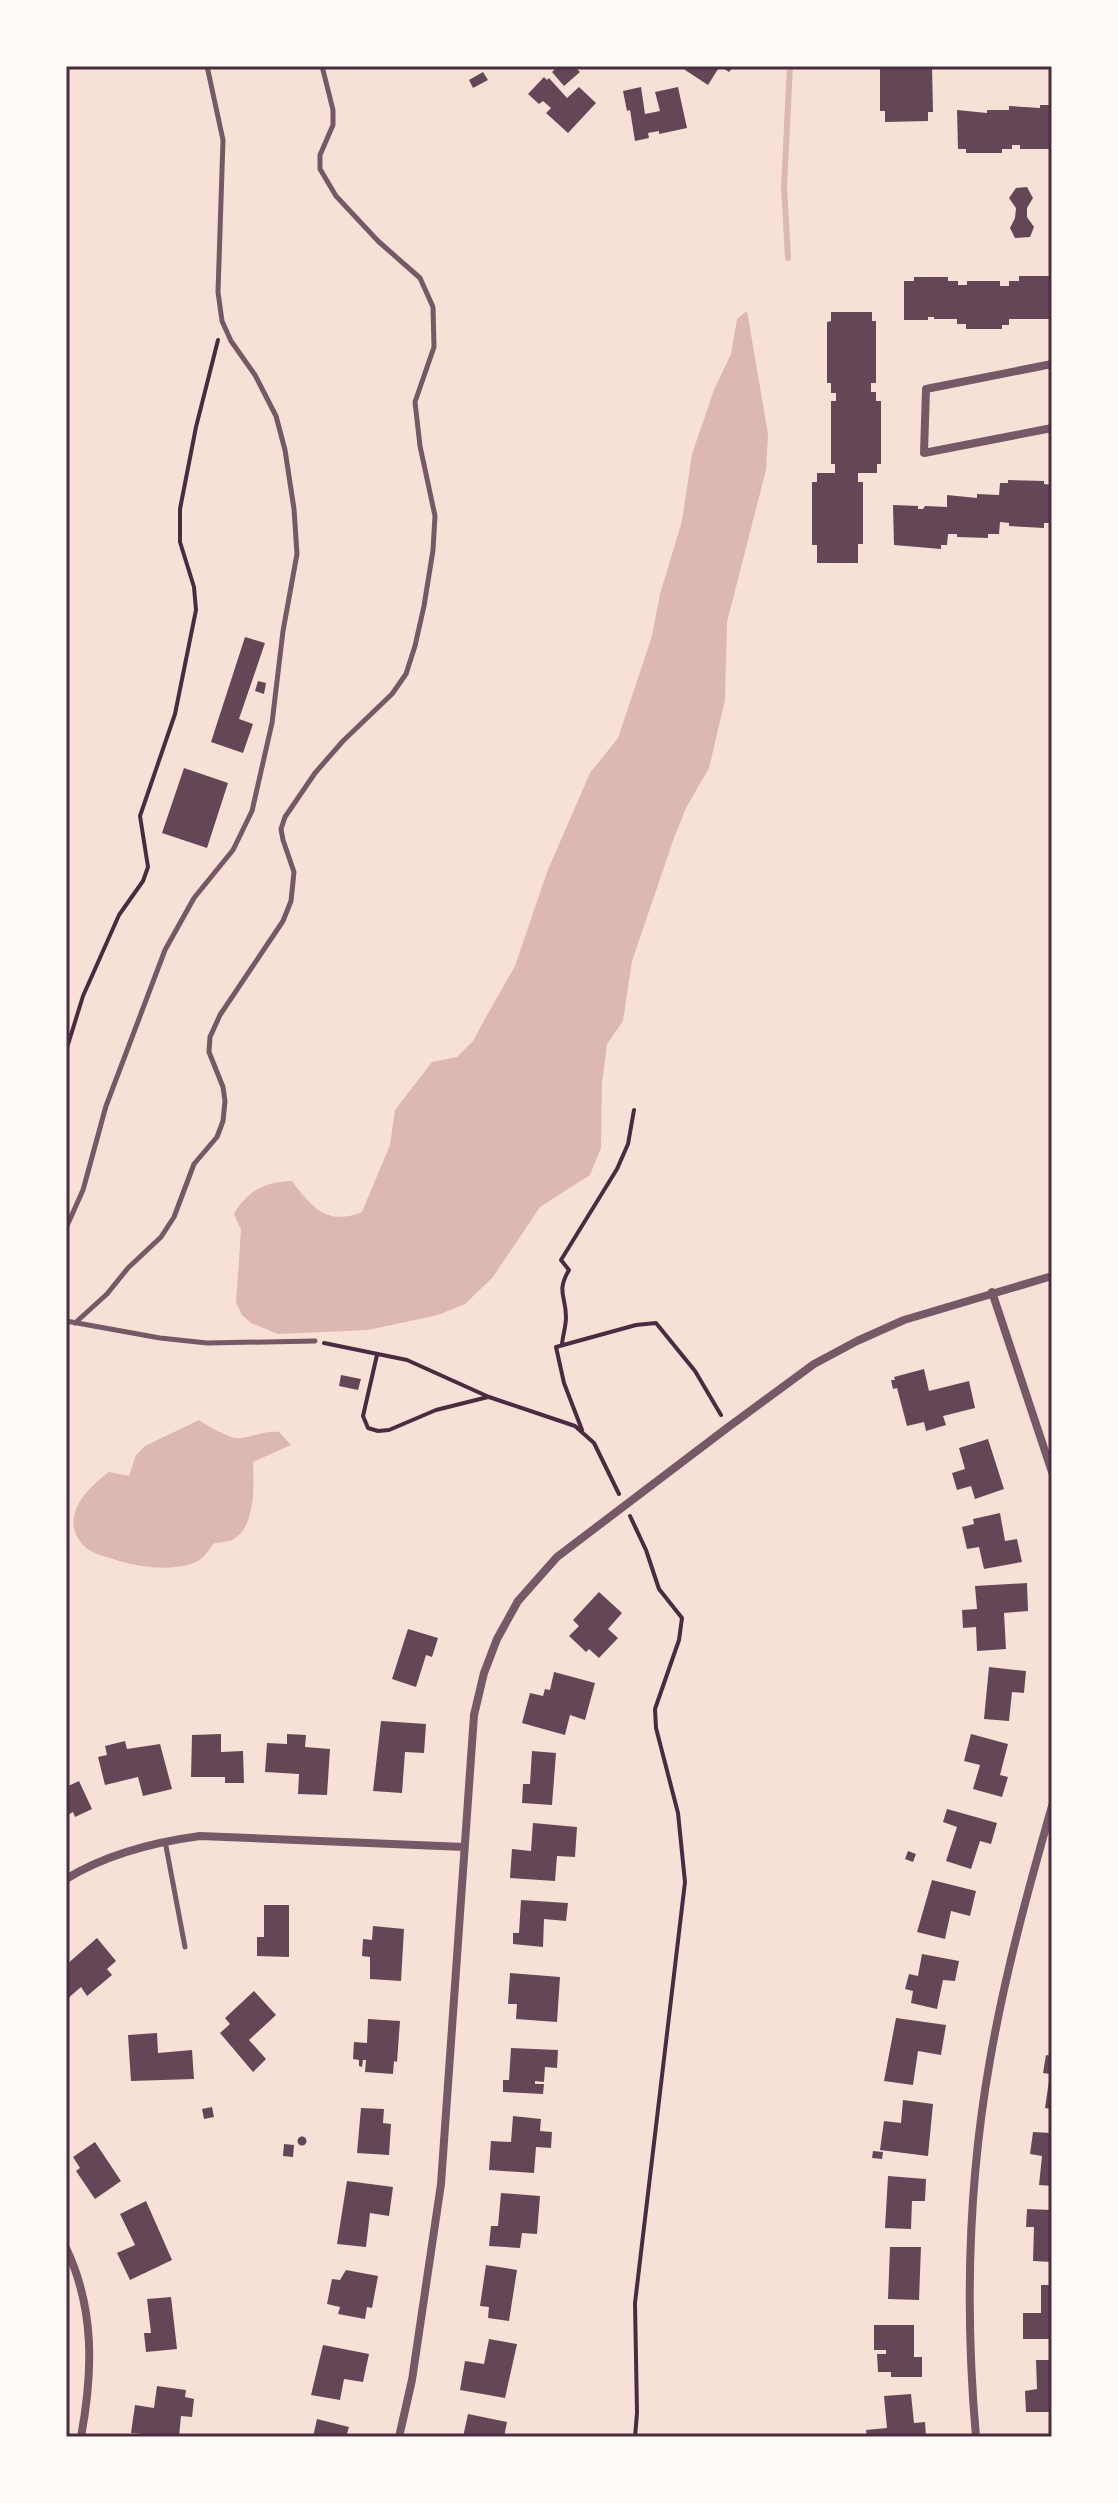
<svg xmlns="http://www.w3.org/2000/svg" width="1118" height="2503" font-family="'Roboto Condensed',sans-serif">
<rect width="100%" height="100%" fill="#f7e1d7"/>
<!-- water -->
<path fill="#dcb8b0" d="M747,311L768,434L766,470L727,622L725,700L709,768L686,808L674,838L632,961L623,1021L607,1044L602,1084L601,1148L590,1175L540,1207L493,1277L465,1304L438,1315L368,1330L278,1334L251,1323L242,1315L236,1302L241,1230L234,1214C248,1190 265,1182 292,1181C312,1208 328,1226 362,1212L390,1145L395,1110L432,1062L457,1057L473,1041L486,1017L515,966L547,872L590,773L618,738L652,636L660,594L682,521L692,454L714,390L731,354L737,319Z
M199,1420C208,1426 231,1440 241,1438C255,1436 264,1431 279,1432L291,1445L253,1462C254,1485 256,1528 232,1540C228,1542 219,1542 213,1544C208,1552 202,1561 191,1564C169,1571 140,1567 119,1561C108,1557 92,1554 85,1547C57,1519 86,1489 109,1472L129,1476L136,1455L145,1446Z"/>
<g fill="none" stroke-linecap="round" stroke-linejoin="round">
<!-- stream -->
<path stroke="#dcb8b0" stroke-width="6" d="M788,258L784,186L790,66"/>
</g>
<!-- building -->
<path fill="#644757" d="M558,66H574L580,72L564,86L552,72Z
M688,66H734L729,72L720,66L708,85L685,70Z
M880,66H932L933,112H928V121L885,122V111H880Z
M483,72L488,80L473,88L469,80Z
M544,77L547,80L549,78L567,98L579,87L596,103L568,133L546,113L551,108L543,101L539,104L528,94Z
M641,87L645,114L660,111L655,92L678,87L687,128L659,134V131L648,133L649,138L635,141L630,110L627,111L623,91Z
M1040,105H1052V149H1020V145H1012V149H1002V153H966V149H958L957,110L987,113V110H1009V106L1040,108Z
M1027,187L1033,198L1027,208V217L1034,227L1030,237L1015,238L1010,228L1015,218L1016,208L1009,198L1016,188Z
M1019,276H1052V319H1009V325H1002V329H966V324H957V319H934V317H928V320H904V281H914V277H948V281H958V285H967V281H1000V286H1009V281H1019Z
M831,312H872V321H876V383H871V392H876V401H881V464H877V473H858V482H863V544H858V563H817V545H812V482H817V473H835V464H831V401H836V393H831V383H827V322L831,321Z
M1008,480L1044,481V484L1052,485V523H1044V528L1009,526V523L1000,522L999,534H988V538L957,537V534H948L947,545H941V549L894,545L893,505L918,506V509H923L925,506L947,507V495L977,498V494L999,495L1000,483H1008Z
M245,637L265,643L239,719L253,724L243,753L211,742Z
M258,681L266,683L264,694L255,691Z
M184,768L228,783L207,848L162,833Z
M924,1369L929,1391L969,1381L975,1408L943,1416L946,1425L926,1431L924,1422L907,1426L897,1388L893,1389L891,1380H895L894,1377Z
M341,1375L361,1379L358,1390L339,1386Z
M988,1439L1004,1489L975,1499L971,1486L957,1490L952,1473L965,1469L959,1448Z
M1000,1513L1005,1541L1017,1539L1022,1562L984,1569L979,1547L967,1549L962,1527L974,1524L973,1519Z
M1027,1583L1028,1611L1004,1613L1006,1649L977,1651L976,1627L963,1628L962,1610L977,1609L975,1586Z
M599,1592L622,1613L608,1629L618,1638L599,1658L589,1649L586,1652L569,1636L579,1626L573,1620Z
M408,1629L438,1638L432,1657L426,1655L416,1687L392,1679Z
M989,1667L1026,1671L1024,1693L1012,1692L1009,1721L984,1719Z
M554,1672L595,1683L585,1720L570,1715L565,1735L522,1723L530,1693L543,1696L545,1689L550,1690Z
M381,1721L426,1724L424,1753L405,1752L402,1793L373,1791Z
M221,1734V1752L243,1751L244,1783H225V1777H191L192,1735Z
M287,1734L306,1735L305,1747L330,1749L327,1795L298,1794L299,1774L265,1772L267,1743L287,1744Z
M971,1734L1008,1744L1000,1775L1008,1777L1002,1797L973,1789L980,1765L964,1761Z
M125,1741L127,1749L160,1744L172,1789L143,1796L138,1777L105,1785L98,1757L107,1755L105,1746Z
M532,1751L556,1753L552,1805L522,1803L523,1784H530Z
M79,1781L92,1809L75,1817L73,1812L66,1816V1787Z
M947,1809L997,1823L991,1844L980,1841L971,1869L946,1861L957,1827L943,1822Z
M533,1823L577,1827L575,1857L557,1856L555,1881L510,1878L512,1849L531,1851Z
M908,1851L916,1854L913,1862L905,1859Z
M932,1880L976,1891L970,1916L951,1911L945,1939L917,1932Z
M521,1900L568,1903L566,1921L544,1919L543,1947L513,1944V1933H519Z
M264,1905H289V1957L257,1956V1937H264Z
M373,1926L404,1929L401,1981L370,1979V1957L362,1956L363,1939L372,1940Z
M97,1938L116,1961L107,1969L112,1975L87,1996L81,1987L66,2000V1965Z
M922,1954L959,1961L955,1981L943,1980L937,2009L911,2003L913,1991L905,1989L909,1974L918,1976Z
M510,1973L560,1977L557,2022L516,2019L517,2004H508Z
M254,1991L276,2015L249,2040L266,2059L253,2072L220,2033L230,2024L225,2018Z
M896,2018L946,2025L941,2055L918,2051L913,2085L884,2081Z
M368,2019L400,2021L397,2062L394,2061L393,2074L365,2072L366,2060H363L362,2067L359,2066V2060L353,2059L354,2042L367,2043Z
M157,2033L158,2053L192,2050L194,2079L131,2081L128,2035Z
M511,2048L558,2050L557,2068L545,2067L544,2082L535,2081V2084H544L543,2094L503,2092V2080H509Z
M1046,2055L1052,2056V2109L1045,2108L1050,2074L1043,2073Z
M903,2100L933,2104L928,2156L880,2150L884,2121L901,2123Z
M212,2107L214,2117L204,2119L202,2109Z
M361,2108L384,2109L383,2123L391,2124L389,2155L357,2153Z
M513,2116L541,2119L540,2131L552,2132L551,2148L536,2147L534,2173L489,2170L491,2141L511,2142Z
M1033,2132L1052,2133V2186L1039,2185L1042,2156L1030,2154Z
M297.5 2141a4.5 4.5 0 1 1 9 0a4.5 4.5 0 1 1-9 0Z
M95,2142L121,2181L95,2199L76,2171L80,2168L73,2157Z
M284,2144L294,2145L293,2157L283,2156Z
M873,2151L883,2152L882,2159L872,2158Z
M888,2176L926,2179L925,2201H912L911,2229L885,2228Z
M347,2181L393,2187L389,2216L370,2213L366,2247L337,2244Z
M501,2193L540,2196L537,2234L522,2233L520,2248L489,2246L491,2226H498Z
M146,2201L172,2260L130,2280L117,2253L135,2245L120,2214Z
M1027,2209L1052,2210V2262L1033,2261L1034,2227H1026Z
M890,2247H921L919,2300L888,2299Z
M486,2265L517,2270L509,2321L488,2318L489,2307L480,2306Z
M346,2270L378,2276L372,2308L367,2307L365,2319L338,2314L340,2307L327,2304L332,2279L340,2280Z
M1041,2285H1052V2339H1023V2313H1041Z
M171,2297L177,2349L146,2352L144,2333H151L147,2299Z
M874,2325H914V2357H922V2377H891V2372H878L877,2354H886V2350H874Z
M489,2339L517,2344L505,2398L460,2390L465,2361L484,2364Z
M323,2345L369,2354L363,2382L344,2379L340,2400L311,2395Z
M1036,2360H1052V2410L1049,2412H1026L1025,2391L1037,2389Z
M157,2386L186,2390L185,2397L194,2399L192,2417L181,2416L179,2437L131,2433L135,2405L154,2408Z
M911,2394L914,2423L925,2422L926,2437H867L866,2430L887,2428L884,2396Z
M468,2414L507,2422L504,2437H463Z
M317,2419L349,2427L346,2437H313Z"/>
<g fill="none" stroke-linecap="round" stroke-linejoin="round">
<!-- path -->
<path stroke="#4a2c40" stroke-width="4" d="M66,1051L83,996L119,915L143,881L148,867L140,816L175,714L196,610L194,587L180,542V509L196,427L218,340
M324,1343L407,1360L489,1397L575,1426L594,1443L619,1494
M562,1344C563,1335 566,1326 566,1317C566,1296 556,1292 569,1270L561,1260L617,1169L628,1144L634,1110
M377,1355L363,1416L368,1428L378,1431L389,1430L436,1410L488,1397
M582,1430L564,1383L556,1347L636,1325L656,1323L695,1371L721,1415
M630,1516L646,1550L659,1589L682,1618L679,1640L655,1709L656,1728L678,1813L685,1882L635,2303L637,2413L635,2437"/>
<!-- service -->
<path stroke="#755966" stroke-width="5" d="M66,1228L83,1190L106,1106L165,950L194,898L233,850L252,811L272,723L283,631L297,554L294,509L285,450L276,416L255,375L231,341L222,321L218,292L223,140L207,66
M66,1321L160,1338L207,1343L315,1341
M75,1323L107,1294L128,1268L161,1237L174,1217L194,1164L217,1137L223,1121L225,1101L223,1087L209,1052L210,1037L220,1015L283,921L291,901L294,872L283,840L281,829L285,817L315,773L343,741L392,694L406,674L415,646L424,606L433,550L435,516L420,446L415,402L434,347L433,307L420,278L378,241L336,196L320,169V155L333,125V110L322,66
M165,1841L185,1947"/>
<!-- minor -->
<path stroke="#755966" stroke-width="8" d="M1052,364L926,389L924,453L1052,428
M992,1292L1052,1472
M66,1879C105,1855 155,1842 200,1836L464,1847
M66,2248C95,2309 93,2372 81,2437
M399,2437L412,2380L441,2184L474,1715L484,1673L497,1639L518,1601L557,1557L727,1428L814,1364L857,1341L904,1320L1052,1276
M976,2437C965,2312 968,2184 990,2060C1005,1974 1028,1890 1052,1806"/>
</g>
<!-- border -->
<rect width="1118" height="2503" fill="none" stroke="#fffaf5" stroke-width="136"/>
<rect x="68" y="68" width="982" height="2367" fill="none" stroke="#4a2c40" stroke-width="3"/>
</svg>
